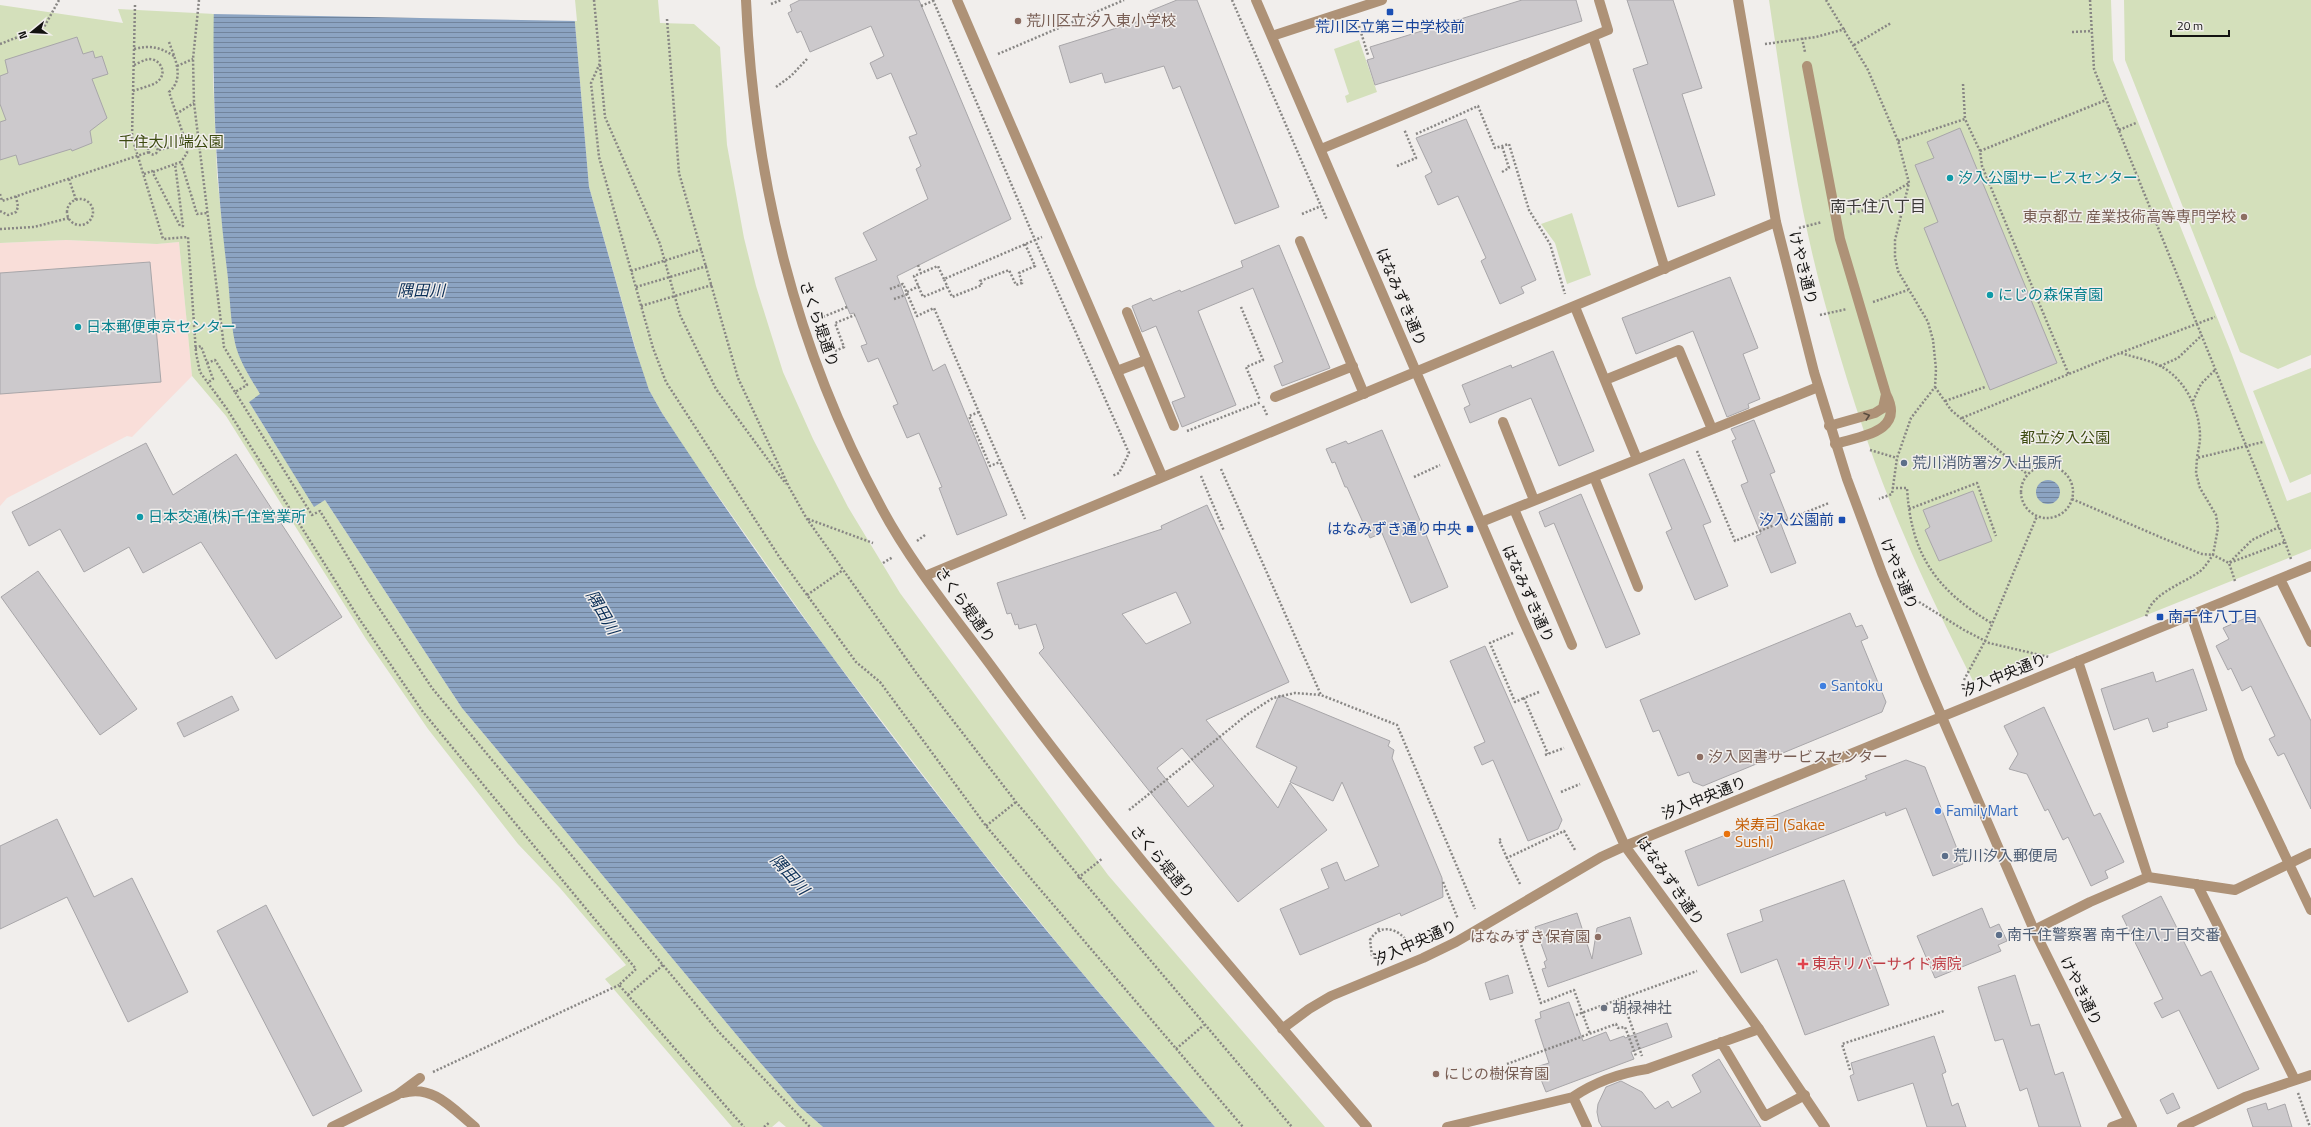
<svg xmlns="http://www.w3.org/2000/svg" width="2311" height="1127" font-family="'Titillium Web','Noto Sans JP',sans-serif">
<defs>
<pattern id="water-rules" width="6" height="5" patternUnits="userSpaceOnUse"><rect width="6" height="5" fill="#8ca4c2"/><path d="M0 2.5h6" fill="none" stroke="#71849c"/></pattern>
</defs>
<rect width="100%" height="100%" fill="#f1eeec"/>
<!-- commercial -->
<path fill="#f9ded9" d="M66,240L157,244L179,242L192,376L132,437L127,436L7,498L0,506V243Z"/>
<!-- green -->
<path fill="#d4e0bb" d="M573,0H658L660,23L694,24L720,47L727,145L744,238L756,286L783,372L813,439L848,507L900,593L1108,875L1325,1127H1215L1072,961L973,840L828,651L689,455L662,413L649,390L642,371L589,187Z
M1769,0H2111L2113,60L2229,347L2287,501L2311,492V549L2052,653L1973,681C1949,633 1925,585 1904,535C1871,459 1846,380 1824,300C1797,202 1784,101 1769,0Z
M2124,0H2311V355L2278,369L2240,352L2125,60Z
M0,5L123,23L118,9L215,14L213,76L217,175L235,343L248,374L261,395L249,402L314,506L325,500L462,708L756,1058L799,1106L823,1127H786L779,1121L772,1127H732L605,979L626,965L560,888L518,844L428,729L366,639L226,416L192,376L179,242L157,244L66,240L0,243Z
M1359,40L1377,92L1347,103L1345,96L1349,94L1334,49Z
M1572,213L1591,275L1567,284L1555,243L1541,224Z
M2311,368V474L2290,483L2253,391Z"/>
<!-- water -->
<path fill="url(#water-rules)" d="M214,0H573L589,187L635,348L649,390L662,413C758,560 863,701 972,839C1050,938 1133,1032 1215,1127H823L799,1106L756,1058L462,708L325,500L314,507L249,402L260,394C251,379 239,361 235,343C230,319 230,294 227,270C216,180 212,91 214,0Z
M2036 492a12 12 0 1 1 24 0a12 12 0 1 1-24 0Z"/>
<!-- pier -->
<path fill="#f1eeec" d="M212,0H575L577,21L212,14Z"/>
<!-- building -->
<path fill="#ccc9cc" stroke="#a8a6a9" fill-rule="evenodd" d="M800,0H919L1011,219L897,276L933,371L945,364L1007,515L957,535L939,488L942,487L919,433L907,438L893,406L898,404L878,358L868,362L861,346L867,344L854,313L850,314L835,278L877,260L863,233L928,199L916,169L921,166L909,137L917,134L891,73L877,79L870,63L884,56L871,26L810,52L801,31L797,33L788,13L792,11L790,5Z
M1177,0H1197L1279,207L1235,224L1180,86L1173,89L1164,66L1105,83L1102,73L1070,83L1059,46L1152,17L1150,11Z
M1522,0H1576L1582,21L1375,85L1367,60L1374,58L1370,47Z
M1627,0H1673L1702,88L1682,94L1715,195L1678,207L1633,69L1648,64Z
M77,37L83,54L93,51L95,58L102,56L108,74L92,79L107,118L90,131L92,143L72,151L71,149L19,165L16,155L0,160V122L6,120L0,104V76L8,73L5,60Z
M1466,119L1536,280L1521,287L1524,293L1500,304L1481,261L1486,258L1458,196L1438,205L1425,176L1432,172L1416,138Z
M1960,128L2057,363L1990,390L1924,228L1938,222L1915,165L1934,158L1927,142Z
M1279,245L1330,368L1282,386L1274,366L1283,362L1253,288L1198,311L1236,405L1182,427L1172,402L1185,397L1156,326L1142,332L1132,306L1151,298L1153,301L1180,290L1181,292L1243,267L1241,261Z
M150,262L161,382L0,394V273Z
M1730,277L1758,348L1743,354L1760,399L1748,404L1749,408L1727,417L1693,331L1636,354L1622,318Z
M1553,351L1594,451L1559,466L1531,398L1470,423L1464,408L1470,405L1462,385L1511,365L1512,368Z
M1754,420L1775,472L1770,474L1788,519L1780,522L1796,563L1771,573L1756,536L1761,534L1741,485L1748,482L1732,441L1736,439L1731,429Z
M1382,430L1448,587L1411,603L1382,533L1370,538L1347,487H1345L1335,462L1332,463L1326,449L1346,441L1348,444Z
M146,443L173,495L236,454L342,617L276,659L201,542L143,573L129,547L84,572L60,529L29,546L12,512Z
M1684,459L1711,522L1703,525L1728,586L1695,600L1666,532L1672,529L1649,474Z
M1973,491L1992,541L1939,561L1925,530L1930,527L1923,510Z
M1581,494L1640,634L1606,648L1554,523L1545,527L1539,512Z
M1207,505L1289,682L1206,720L1278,808L1290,783L1327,830L1238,902L1039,653L1044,648L1036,624L1019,629L1018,624L1015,625L1011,613L1007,614L997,583L1162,529L1161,526ZM1176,592L1191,623L1146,644L1122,614ZM1182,748L1214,786L1188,807L1157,768Z
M38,571L137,709L100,735L1,597Z
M1850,613L1856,627L1862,625L1868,638L1861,641L1886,702L1882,712L1703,786L1693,782L1689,772L1678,776L1659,730L1653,732L1640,700Z
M2248,617L2250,621L2259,617L2311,721V809L2284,753L2278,756L2269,739L2275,736L2251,686L2242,691L2231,668L2228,670L2216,646L2229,639L2223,628Z
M1485,646L1562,820L1558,829L1528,841L1493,760L1482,765L1474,747L1485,742L1450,661Z
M2193,669L2207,710L2167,723L2168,727L2153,732L2148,718L2114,730L2101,689L2153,672L2156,682Z
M1279,695L1390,741L1388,746L1394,750L1392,758L1442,878L1443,897L1401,916L1400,913L1300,955L1280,909L1329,888L1321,869L1337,862L1345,881L1379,866L1342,782L1333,801L1290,782L1297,767L1256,747Z
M232,696L239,710L184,737L177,723Z
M2044,707L2094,816L2100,813L2124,862L2105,871L2108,878L2091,886L2068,837L2063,840L2048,809L2045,811L2027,774L2009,769L2018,754L2004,726Z
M1906,760L1925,767L1963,864L1933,876L1906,808L1886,816L1885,812L1698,886L1685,851L1867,779L1865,776Z
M57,819L94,897L132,878L188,992L128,1022L67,897L0,929V846Z
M1844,880L1889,1005L1805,1035L1777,959L1741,973L1727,934L1763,921L1760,910Z
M2161,896L2201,976L2211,971L2259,1069L2218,1089L2179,1010L2162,1018L2154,1003L2163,999L2122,916Z
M266,905L362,1091L313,1116L217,931Z
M1982,908L1990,928L1999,924L2007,941L1998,945L2001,951L1935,978L1917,936Z
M1577,913L1592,959L1597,928L1630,917L1642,954L1548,987L1542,969L1546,968L1544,962L1547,960L1535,927Z
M1508,975L1513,993L1490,1000L1485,983Z
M2015,975L2031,1026L2039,1024L2055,1075L2063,1072L2081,1127H2039L2027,1088L2020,1091L2003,1039L1995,1041L1978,987Z
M1569,1002L1583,1041L1606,1032L1610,1041L1624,1036L1625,1038L1667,1023L1672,1037L1631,1052L1634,1059L1546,1092L1536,1067L1549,1063L1535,1020L1541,1018L1540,1012Z
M1934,1036L1946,1072L1942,1074L1952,1106L1958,1103L1966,1127H1927L1913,1083L1858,1101L1850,1076L1854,1074L1851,1063Z
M1719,1059L1761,1127H1602L1599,1122L1597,1112L1598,1104L1606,1087L1621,1081L1642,1092L1655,1109L1668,1101L1672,1108L1701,1092L1692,1075Z
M2173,1093L2180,1108L2167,1114L2160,1100Z
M2266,1103L2268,1110L2285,1104L2292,1127H2253L2247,1109Z"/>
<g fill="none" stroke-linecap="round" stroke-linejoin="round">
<!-- path -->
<path stroke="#888684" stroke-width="2.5" stroke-dasharray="2 2" stroke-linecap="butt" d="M199,0L193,59L194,103L224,347L247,385L235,392L312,515L320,511L373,599L432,688L718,1031L810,1127
M594,0L600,63L591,83L599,157L653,348L666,382L780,558L856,662L880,682L986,826L1243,1127
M933,0L1035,240L1129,453L1119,473L1112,476
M1232,0L1327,220
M1826,0L1868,70L1898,141L1909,183L1895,240V257L1898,271L1928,322L1933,340L1936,369L1935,387L1911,418L1897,458L1892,494L1879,499
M2090,0L2094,69L2285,542L2229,563L2213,555C2209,560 2205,568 2199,572C2181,585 2149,594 2146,618
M771,4L781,0
M135,5L132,137L163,239L188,237L196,353L200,372L227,409L358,617L423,712L636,969L619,985L744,1127
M921,6L933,1
M667,19L679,173L738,378L789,487L807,519L917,674L1016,802L1292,1127
M1359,26L1368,55
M2072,32L2092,31
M1802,38L1805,52
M169,42C175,59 185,78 169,92L187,146V153L181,162
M0,44L44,27L59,0
M1765,44L1816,37L1845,29
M1854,45L1891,23
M134,49C150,45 160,47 174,56
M998,54L1124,0
M600,65L605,117L660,244L680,315L716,389L786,484
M177,66L193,59
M1963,84L1965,119
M776,87L791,76L807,59
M133,91C141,88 151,86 157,82C168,74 161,59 149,59C144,60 138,63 134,65
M176,114L194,103
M2119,130L2136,123
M1416,134L1478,106L1495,148L1509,144L1529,210L1550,244L1565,294
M1898,141L1965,119L1980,151L1982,166L2069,375
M148.5 150a4.5 4.5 0 1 1 9 0a4.5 4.5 0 1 1-9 0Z
M159,150L187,143
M1980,151L2106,100
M1397,166L1416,158L1404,129
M153,172L175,164
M1502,172L1509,168L1502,146
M144,174L152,171L180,226H183L175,164L181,162L197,214L207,213
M69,179L76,200
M0,194L2,201L149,152
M67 212a13 13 0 1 1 26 0a13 13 0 1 1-26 0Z
M0,211L8,215L16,212L18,207L16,196
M1302,214L1321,206
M1850,214L1864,210L1909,183
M1799,228L1822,222
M0,229L34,227L69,218
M1025,244L1035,266L1019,273L1022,283L1016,285L1009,270L980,281L982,285L952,297L944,279L1042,237
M918,265L921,273
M631,271L702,249
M944,279L938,266L914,276L923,297L947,287
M636,287L707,266
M890,289L903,284L917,316L934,308L1025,519
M907,292L919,286
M894,299L908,294
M1873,302L1908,290
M641,306L712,285
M1241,307L1263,360L1246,367L1260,400
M1820,315L1847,309
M823,317L847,307
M195,348L201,346L213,379L207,383
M835,351L844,347L835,323L855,315
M2121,353C2133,357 2145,359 2156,364C2183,375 2200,408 2200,437C2200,444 2198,451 2197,458
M207,363L215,360L235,392
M2160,366L2178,358L2202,335
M1935,387L1951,410L2027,474
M1945,401L1985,387
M2193,401L2201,384L2216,369
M1263,406L1267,415
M979,412L969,416L990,466L1000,462
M1962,418L2120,353L2215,317
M1187,431L1261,402
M1870,450L1897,458
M1697,451L1735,541L1829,503
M2021 492a26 26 0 1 1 52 0a26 26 0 1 1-52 0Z
M1221,469L1321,695L1397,725L1475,909
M1201,476L1224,531
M1414,477L1440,465
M1892,488H1907C1911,555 1936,590 1993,624
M2072,499L2160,537L2202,554L2213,555L2218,528L2216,515L2200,488L2196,473L2197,458L2263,442
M1909,509L1977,483L1996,536
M808,519L873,543
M917,541L925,535
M2285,542L2291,559
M883,563L893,557
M2235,581L2229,563L2252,540L2279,527
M807,595L843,570
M1919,602L1964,630L1989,643L2049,657
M1513,633L1490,643L1515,702L1524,698
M1964,680L1985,641L2037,516
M1539,692L1524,698L1548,754
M1545,755L1564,748
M1561,792L1580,784
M1129,810L1248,714L1273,698L1295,693L1321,695
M986,826L1016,802
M1501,839L1499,840L1507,858
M1078,878L1103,858
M1443,882L1458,919
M1520,884L1507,858L1564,831L1575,850
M1378,928L1380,932
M1516,930L1541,1003L1574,990L1590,1034
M1372,956L1370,940C1380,923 1397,928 1407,941
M628,995L663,965
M1622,998L1642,1056
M1576,1015L1697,971
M1176,1049L1204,1025
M1507,1064L1616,1024L1618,1028L1625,1027L1636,1056
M1850,1070L1842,1044L1944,1011
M433,1072L619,985
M2298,1093L2310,1127
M764,1127L770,1122"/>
<!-- service -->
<path stroke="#ae9277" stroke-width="10" d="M1593,37L1665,269
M1807,66L1840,239L1886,394
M1321,149L1608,30L1599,0
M1300,241L1364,394
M1575,307L1637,459
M1127,312L1174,426
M1117,371L1146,360
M1605,380L1679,350L1712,429
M1275,397L1353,366
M1503,422L1534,500
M1829,426L1875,413L1883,408L1886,394C1906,432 1861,436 1835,444
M1594,477L1638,587
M1514,509L1572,645
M1481,522L1818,387
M2191,615L2240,761L2311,910
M2078,661L2148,877
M2197,884L2295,1080
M2034,930L2090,902L2148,877L2235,890L2311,853
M1721,1042L1765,1116L1805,1095
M1573,1097L1587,1127
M1447,1127L1573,1097C1595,1082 1621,1073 1647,1069L1759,1029
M2112,1127L2128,1121
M2182,1127L2245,1097L2311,1075"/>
<!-- minor -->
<path stroke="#ae9277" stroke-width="10" d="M403,1093C433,1084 453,1109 475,1127
M332,1127L397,1095L420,1078"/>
<!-- tertiary -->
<path stroke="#ae9277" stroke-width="10" d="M746,0C754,180 795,348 881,507C912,565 955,617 994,670C1110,829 1239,978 1367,1127
M957,0L1162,476
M1256,0L1522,618L1625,846L1759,1029L1825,1127
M1738,0L1776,222L1814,372L1847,479L1882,573L1925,678L2034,930L2132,1127
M1272,36L1382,0
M925,576L1776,222
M2280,579L2311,642
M1282,1029L1309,1009L1331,996L1423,958L1456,942L1601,857L1625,846L2311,566"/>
</g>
<!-- one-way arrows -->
<defs><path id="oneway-chevron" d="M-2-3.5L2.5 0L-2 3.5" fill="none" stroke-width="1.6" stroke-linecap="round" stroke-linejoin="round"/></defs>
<use stroke="#594c3f" href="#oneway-chevron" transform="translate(1867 416) rotate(-18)"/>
<!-- markers -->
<g fill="#1a4fb4" stroke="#f1eeec" stroke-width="1.5">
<rect x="1386" y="8" width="8" height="8" rx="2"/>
<rect x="1838" y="516" width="8" height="8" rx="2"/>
<rect x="1466" y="525" width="8" height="8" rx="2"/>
<rect x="2156" y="613" width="8" height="8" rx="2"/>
</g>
<g fill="#8d6e63" stroke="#f1eeec" stroke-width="1.5">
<circle cx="1018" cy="21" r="4"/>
<circle cx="2244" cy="217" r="4"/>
<circle cx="1700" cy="757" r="4"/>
<circle cx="1598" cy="937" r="4"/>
<circle cx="1436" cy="1074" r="4"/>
</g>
<g fill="#0f9aa8" stroke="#f1eeec" stroke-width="1.5">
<circle cx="1950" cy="178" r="4"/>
<circle cx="1990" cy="295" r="4"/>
<circle cx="78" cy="327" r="4"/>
<circle cx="140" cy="517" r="4"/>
</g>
<g fill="#5c6f8a" stroke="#f1eeec" stroke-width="1.5">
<circle cx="1904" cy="463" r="4"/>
<circle cx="1945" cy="856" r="4"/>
<circle cx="1999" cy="935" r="4"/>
</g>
<g fill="#3f7fe0" stroke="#f1eeec" stroke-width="1.5">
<circle cx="1823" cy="686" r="4"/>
<circle cx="1938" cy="811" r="4"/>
</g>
<circle fill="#e8710a" stroke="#f1eeec" stroke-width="1.5" cx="1727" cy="834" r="4"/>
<path fill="#e0444e" stroke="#f1eeec" stroke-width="1.5" d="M1801 958h4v4h4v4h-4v4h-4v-4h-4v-4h4z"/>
<circle fill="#6b7280" stroke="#f1eeec" stroke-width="1.5" cx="1604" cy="1008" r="4"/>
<g text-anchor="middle" stroke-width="3" stroke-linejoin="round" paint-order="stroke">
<!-- education labels -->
<g font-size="15" fill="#785e54" stroke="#f1eeec" text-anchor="start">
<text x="1026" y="26">荒川区立汐入東小学校</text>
<text x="2236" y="222" text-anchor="end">東京都立 産業技術高等専門学校</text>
<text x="1708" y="762">汐入図書サービスセンター</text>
<text x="1590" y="942" text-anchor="end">はなみずき保育園</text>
<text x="1444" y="1079">にじの樹保育園</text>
</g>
<!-- transit labels -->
<g font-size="15" fill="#164399" stroke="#f1eeec" text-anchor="end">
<text x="1390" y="32" text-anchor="middle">荒川区立第三中学校前</text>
<text x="1834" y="525">汐入公園前</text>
<text x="1462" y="534">はなみずき通り中央</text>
<text x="2168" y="622" text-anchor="start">南千住八丁目</text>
</g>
<!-- park labels -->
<g font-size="15" fill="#3c4a10" stroke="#f1eeec">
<text x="171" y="147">千住大川端公園</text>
<text x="2065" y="443">都立汐入公園</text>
</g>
<!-- culture labels -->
<g font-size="15" fill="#0d838f" stroke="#f1eeec" text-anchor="start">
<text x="1958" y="183">汐入公園サービスセンター</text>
<text x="1998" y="300">にじの森保育園</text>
<text x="86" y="332">日本郵便東京センター</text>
<text x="148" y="522">日本交通(株)千住営業所</text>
</g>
<!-- street labels -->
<g font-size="15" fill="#131211" stroke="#f1eeec">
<text transform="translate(1803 268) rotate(76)" y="5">けやき通り</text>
<text transform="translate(1401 297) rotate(67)" y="5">はなみずき通り</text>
<text transform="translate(819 324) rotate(71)" y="5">さくら堤通り</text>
<text transform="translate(1899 574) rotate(68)" y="5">けやき通り</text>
<text transform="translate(1528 594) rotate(66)" y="5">はなみずき通り</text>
<text transform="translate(965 605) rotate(54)" y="5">さくら堤通り</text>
<text transform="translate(2004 675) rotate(-22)" y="5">汐入中央通り</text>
<text transform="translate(1704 798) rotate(-22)" y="5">汐入中央通り</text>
<text transform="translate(1162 862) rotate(50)" y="5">さくら堤通り</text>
<text transform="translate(1670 881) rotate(55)" y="5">はなみずき通り</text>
<text transform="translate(1415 943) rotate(-24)" y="5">汐入中央通り</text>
<text transform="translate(2081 991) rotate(64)" y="5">けやき通り</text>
</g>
<!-- service labels -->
<g font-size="15" fill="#4e5e75" stroke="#f1eeec" text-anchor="start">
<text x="1912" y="468">荒川消防署汐入出張所</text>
<text x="1953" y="861">荒川汐入郵便局</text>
<text x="2007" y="940">南千住警察署 南千住八丁目交番</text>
</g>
<!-- shop labels -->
<g font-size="15" fill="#366cbe" stroke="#f1eeec" text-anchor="start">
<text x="1831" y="691">Santoku</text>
<text x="1946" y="816">FamilyMart</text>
</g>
<!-- food labels -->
<g font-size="15" fill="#c56008" stroke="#f1eeec" text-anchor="start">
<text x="1735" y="830">栄寿司 (Sakae<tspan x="1735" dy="17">Sushi)</tspan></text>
</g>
<!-- health labels -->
<g font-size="15" fill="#be3a42" stroke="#f1eeec" text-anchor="start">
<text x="1812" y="969">東京リバーサイド病院</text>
</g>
<!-- worship labels -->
<g font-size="15" fill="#5b616d" stroke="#f1eeec" text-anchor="start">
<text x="1612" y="1013">胡禄神社</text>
</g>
<!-- neighbourhood labels -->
<g font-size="16" fill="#3c3a38" stroke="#f1eeec">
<text x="1878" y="212">南千住八丁目</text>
</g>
<!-- water labels -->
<g font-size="16" font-style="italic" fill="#0b2f57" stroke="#f1eeec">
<text x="421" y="296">隅田川</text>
<text transform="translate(603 612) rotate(60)" y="6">隅田川</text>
<text transform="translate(790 874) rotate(48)" y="6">隅田川</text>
</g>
</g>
<!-- north arrow -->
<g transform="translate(32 32) rotate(252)" stroke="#f1eeec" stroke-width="3" paint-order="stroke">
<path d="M0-3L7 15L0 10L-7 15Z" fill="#131211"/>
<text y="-6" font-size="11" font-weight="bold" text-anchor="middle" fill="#131211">N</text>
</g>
<!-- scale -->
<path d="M2171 30v6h58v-6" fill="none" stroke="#131211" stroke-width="2"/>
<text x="2177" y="30" font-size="12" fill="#131211" stroke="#f1eeec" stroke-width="3" paint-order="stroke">20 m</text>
</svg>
